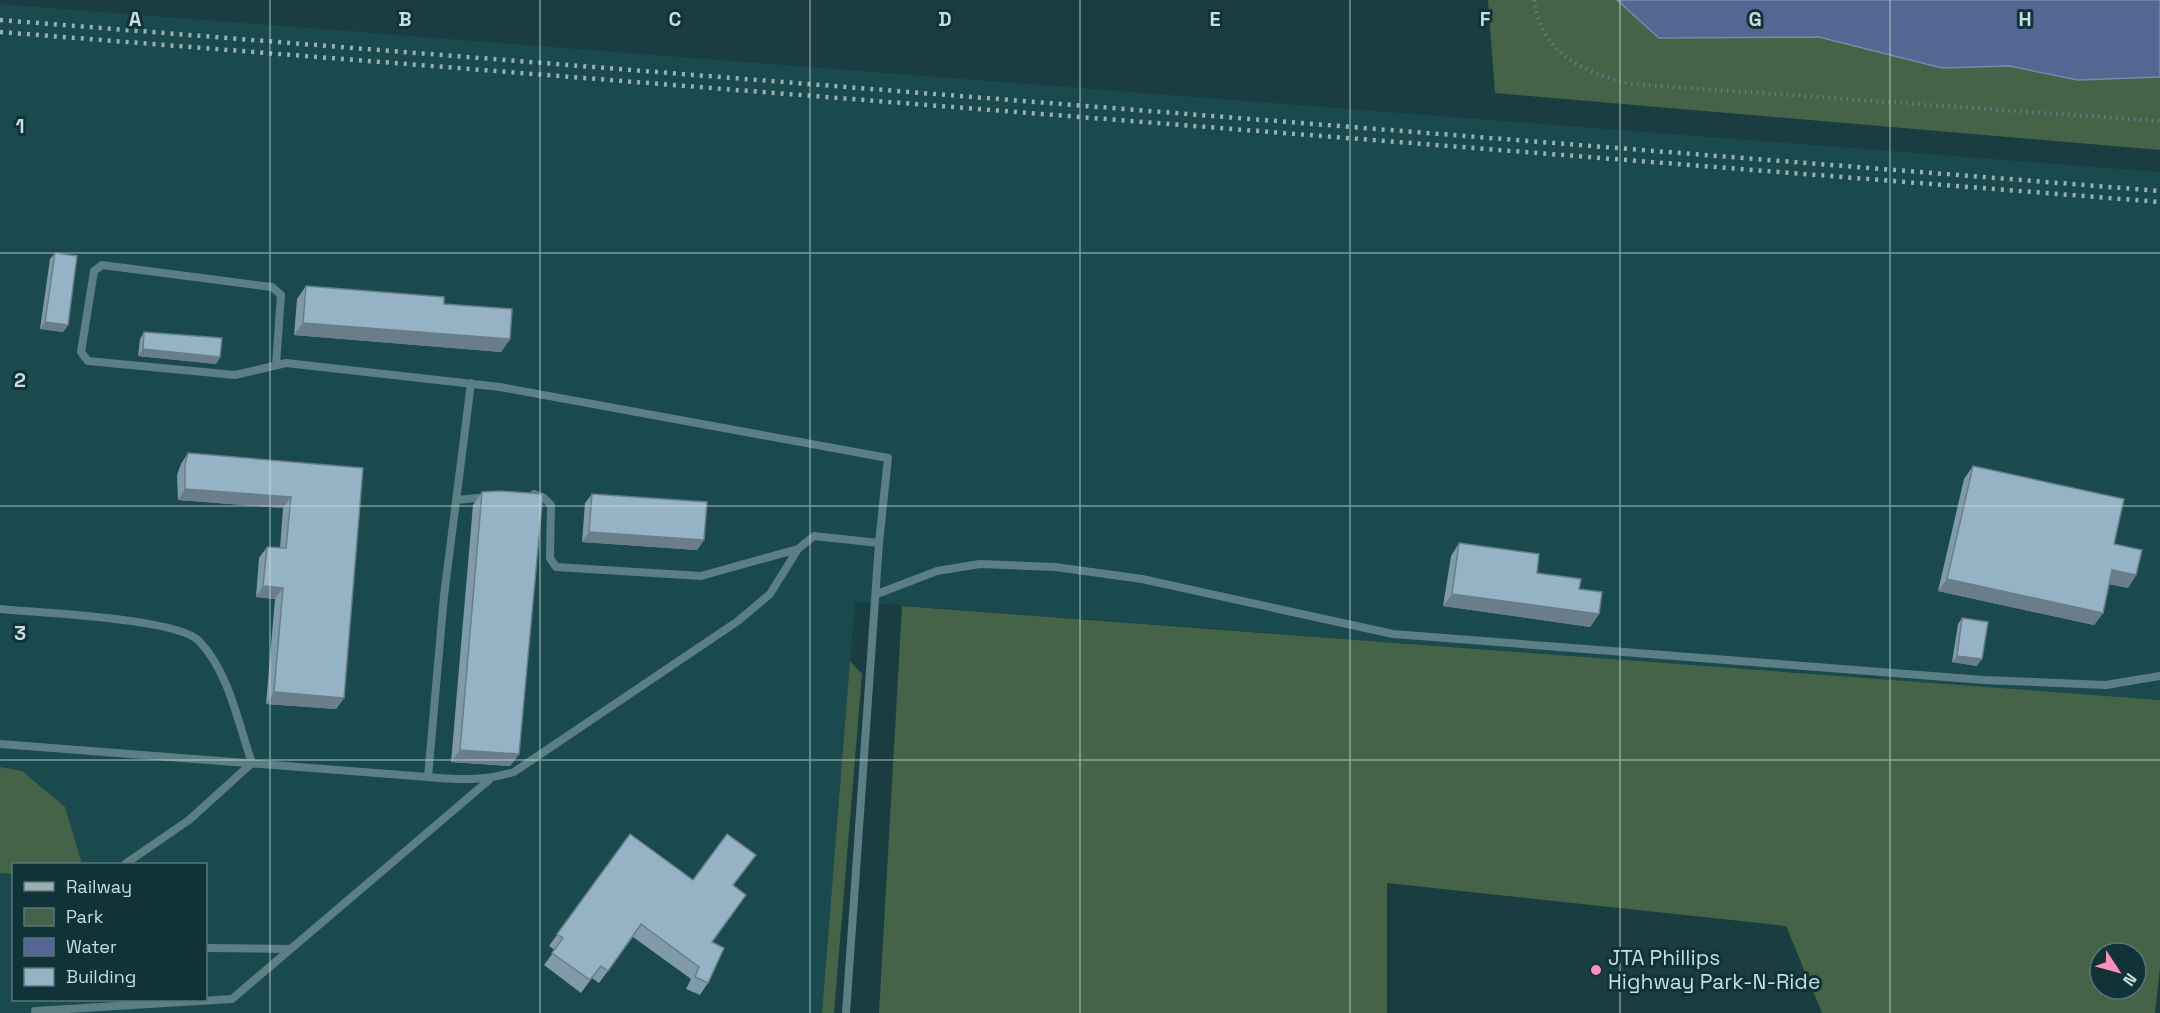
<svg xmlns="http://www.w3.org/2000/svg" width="2160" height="1013" font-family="'Space Grotesk',sans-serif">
<rect width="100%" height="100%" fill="#1a3d42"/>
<!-- built -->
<path fill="#1a494e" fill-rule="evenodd" d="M0,4L2160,172V700L855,602L822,1013H0ZM14,864H206V1000H14Z"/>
<!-- green -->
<path fill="#456347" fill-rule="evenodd" d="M1488,0H2160V150L1495,93Z
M902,606L2160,700V967L2155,1013H1822L1786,926L1387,883V1013H879ZM2100,953H2136V989H2100Z
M850,661L862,674L834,1013H822Z
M0,767L22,771L65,807L82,864H14L13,874L0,873Z"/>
<!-- water -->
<path fill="#546793" stroke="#778aaa" stroke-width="1.5" d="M1617,0H2160V77L2078,80L2009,66L1942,68L1819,37L1659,38Z"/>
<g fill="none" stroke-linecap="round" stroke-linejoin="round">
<!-- path -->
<path stroke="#617d81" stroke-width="4" stroke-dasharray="1.5 4.5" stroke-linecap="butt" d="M1534,0C1542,56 1583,71 1631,84L2160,121"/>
<!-- service -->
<path stroke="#5b7f84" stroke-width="8" d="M276,365L281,295L272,287L102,265L94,271L81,352L88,361L235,375L286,363L500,387L888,458L879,543L846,1013
M471,383L444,596L428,777C459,780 485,781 514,772L738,621L770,594L798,549L814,536L879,543
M534,494L544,498L551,505L550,558L556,567L701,576L798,549
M456,500L488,497
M877,594L937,571L980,564L1055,567L1142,579L1393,634L1984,680L2106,685L2160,676
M0,609C37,613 177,618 199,641C229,672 238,723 252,763
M0,744L428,777
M125,864L189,820L252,763
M206,948L290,949
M35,1011L232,999L489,780"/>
<!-- rail -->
<path stroke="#9ab1b4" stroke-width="4.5" stroke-dasharray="3 6" stroke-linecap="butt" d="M0,20L2160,191
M0,32L2160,202"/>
</g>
<!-- wall -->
<path fill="#819aa9" d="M55,253L68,325L63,332L40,329L50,259Z
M306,286L444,304L510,339L501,352L294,335L297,299Z
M144,332L220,357L216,364L138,356L140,339Z
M188,453L363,468L344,698L336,709L266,704L275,599L256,597L259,558L267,547L280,548L283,508L178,500L177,475L181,464Z
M1973,466L2114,544L2136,575L2128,588L2109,584L2103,613L2094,625L1938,591L1964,479Z
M482,492L519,754L510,766L451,762L473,505Z
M592,494L704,540L697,550L582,542L585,503Z
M1459,543L1537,573L1599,614L1590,627L1443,606L1451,556Z
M1962,618L1977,666L1952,662L1958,624Z
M630,834L693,880L733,885L712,942L708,983L700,995L686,989L691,979L633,937L599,983L592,978L581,993L544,965L555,950L549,946Z"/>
<!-- shaded-wall -->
<path fill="#697d8a" d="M45,322L68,325L63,332L40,329Z
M303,323L510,339L501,352L294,335Z
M143,349L220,357L216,364L138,356Z
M185,489L291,497L283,508L178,500Z
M589,532L704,540L697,550L582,542Z
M2112,570L2136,575L2128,588L2104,583Z
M1947,579L2103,613L2094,625L1938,591Z
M263,586L283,588L275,599L256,597Z
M1452,594L1599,614L1590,627L1443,606Z
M1957,656L1982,659L1977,666L1952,662Z
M274,692L344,698L336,709L266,704Z
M460,750L519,754L510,766L451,762Z"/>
<!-- building -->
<path fill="#96b3c5" stroke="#697d8a" stroke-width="1.5" d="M55,253L77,256L68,325L45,322Z
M306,286L444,297V304L512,309L510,339L303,323Z
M144,332L222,338L220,357L143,349Z
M188,453L363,468L344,698L274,692L283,588L263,586L267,547L286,548L291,497L185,489V464Z
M1973,466L2124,499L2114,544L2142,550L2136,575L2112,570L2103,613L1947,579Z
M500,491L543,494L519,754L460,750L482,492Z
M592,494L707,502L704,540L589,532Z
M1459,543L1539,554L1537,573L1581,579L1579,589L1602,592L1599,614L1452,594Z
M1962,618L1988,622L1982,659L1957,656Z
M630,834L693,880L727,834L756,855L733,885L746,895L712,942L724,948L708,983L695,977L699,967L641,924L608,971L601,966L590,980L552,953L563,938L557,934Z"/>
<!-- grid -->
<path fill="none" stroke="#cadddf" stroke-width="1.5" stroke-opacity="0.55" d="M270,0V1013M540,0V1013M810,0V1013M1080,0V1013M1350,0V1013M1620,0V1013M1890,0V1013M0,253H2160M0,506H2160M0,760H2160"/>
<!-- markers -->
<circle fill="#fe8ebc" stroke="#0f3337" stroke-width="2" cx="1596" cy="970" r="6"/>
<g text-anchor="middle" stroke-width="6" stroke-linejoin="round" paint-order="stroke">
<!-- poi labels -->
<g font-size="21" fill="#cadddf" stroke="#0f3337" text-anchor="start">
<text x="1608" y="965">JTA Phillips<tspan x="1608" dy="24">Highway Park-N-Ride</tspan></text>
</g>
</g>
<g font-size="20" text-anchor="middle" font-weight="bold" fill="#cadddf" stroke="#0f3337" stroke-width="6" stroke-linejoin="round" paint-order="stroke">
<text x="135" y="26">A</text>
<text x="405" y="26">B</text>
<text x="675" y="26">C</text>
<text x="945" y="26">D</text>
<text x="1215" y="26">E</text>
<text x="1485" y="26">F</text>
<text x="1755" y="26">G</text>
<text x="2025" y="26">H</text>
<text x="20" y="133">1</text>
<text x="20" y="387">2</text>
<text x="20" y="640">3</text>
</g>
<!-- legend -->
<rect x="12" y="863" width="195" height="138" fill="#0f3337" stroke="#5a777a" stroke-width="1.5"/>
<rect x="24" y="882" width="30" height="9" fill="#9ab1b4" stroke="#5a777a" stroke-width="1.5"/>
<text x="66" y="893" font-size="18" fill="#cadddf">Railway</text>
<rect x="24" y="908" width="30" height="18" fill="#456347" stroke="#5a777a" stroke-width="1.5"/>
<text x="66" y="923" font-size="18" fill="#cadddf">Park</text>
<rect x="24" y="938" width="30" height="18" fill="#546793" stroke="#5a777a" stroke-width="1.5"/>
<text x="66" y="953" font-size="18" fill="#cadddf">Water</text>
<rect x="24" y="968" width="30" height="18" fill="#96b3c5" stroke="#5a777a" stroke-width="1.5"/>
<text x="66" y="983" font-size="18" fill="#cadddf">Building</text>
<!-- north arrow -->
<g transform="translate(2118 971) rotate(126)"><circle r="28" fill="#0f3337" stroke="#5a777a" stroke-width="1.5"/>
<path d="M0-4.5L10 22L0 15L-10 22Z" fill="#fe8ebc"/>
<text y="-9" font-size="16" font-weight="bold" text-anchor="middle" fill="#cadddf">N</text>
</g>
</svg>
